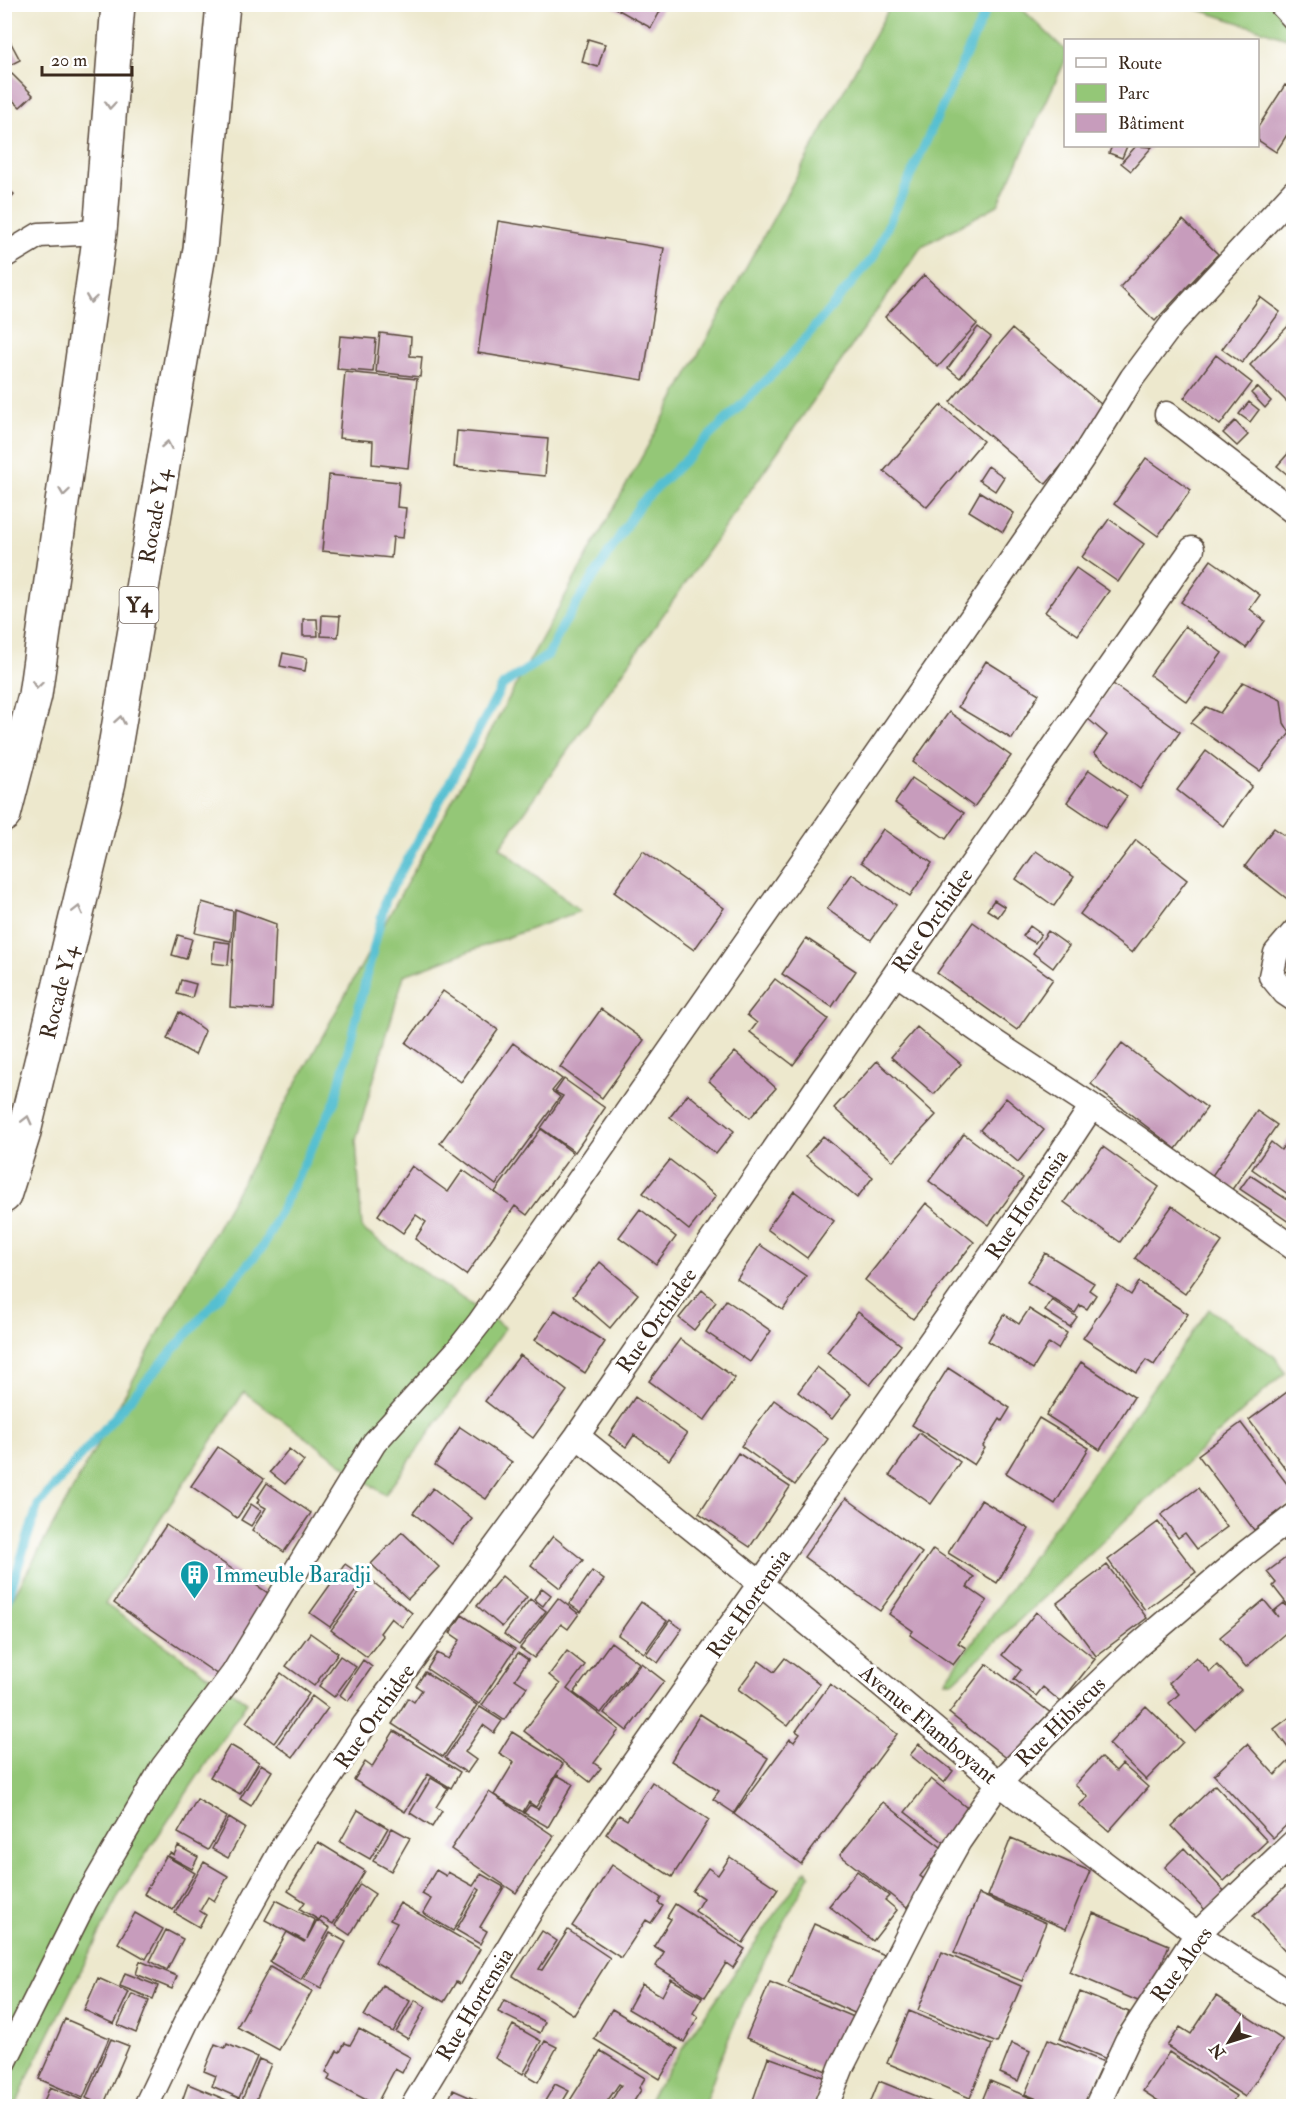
<svg xmlns="http://www.w3.org/2000/svg" width="1298" height="2111" font-family="'IM FELL Double Pica',serif">
<rect width="100%" height="100%" fill="#fff"/>
<filter id="ink" filterUnits="userSpaceOnUse"><feTurbulence type="fractalNoise" baseFrequency=".0167" numOctaves="2"/><feDisplacementMap in="SourceGraphic" scale="12" xChannelSelector="R" yChannelSelector="G"/><feConvolveMatrix kernelMatrix="1 2 1 2 8 2 1 2 1" color-interpolation-filters="sRGB"/></filter>
<filter id="wash" filterUnits="userSpaceOnUse"><feTurbulence type="fractalNoise" baseFrequency=".008" numOctaves="4" result="noise"/><feDisplacementMap in="SourceGraphic" scale="24" xChannelSelector="R" yChannelSelector="G"/><feGaussianBlur stdDeviation="1.35" result="paint"/><feColorMatrix in="noise" values="0 0 0 0 0 0 0 0 0 0 0 0 0 0 0 0 0 1.4 0 .05"/><feComposite in="paint" operator="in"/></filter>
<g filter="url(#wash)">
<rect width="100%" height="100%" fill="#ede8cd"/>
<!-- green -->
<path fill="#94c777" stroke="#68784a" stroke-width="1.5" d="M891,5H1018L1065,50V61L998,205L922,246L500,847L580,911L404,975L356,1140L362,1229L505,1328L385,1495L244,1392L105,1604L247,1702L120,1893L30,2072L16,2106H5V1612Z
M1184,5H1293V40Z
M1209,1309L1275,1357L1285,1373C1172,1473 1065,1579 954,1681H945Z
M806,1870L810,1875C769,1949 729,2026 704,2106H645L692,2034Z"/>
<g fill="none" stroke-linecap="round" stroke-linejoin="round">
<!-- stream -->
<path stroke="#55bfd1" stroke-width="9" d="M4,1611L38,1505L262,1248L335,1101L386,899L503,685L548,655L562,627L640,504L783,364L873,258L989,4"/>
</g>
<g id="blocks">
<!-- building -->
<path fill="#c79cbc" d="M608,4H664L651,28Z
M588,39L605,44L598,67L582,62Z
M11,43L20,60L4,68V46Z
M12,74L33,95L20,107L4,92V81Z
M1285,85L1294,90V124L1276,152L1258,140V127Z
M1112,146H1127L1122,158L1109,153Z
M1136,146L1152,147L1131,171L1121,163Z
M4,186L14,194L4,206Z
M1183,220L1218,254L1155,321L1120,287Z
M498,221L664,248L643,380L478,353Z
M924,275L977,324L938,367L885,317Z
M1260,297L1280,312L1242,363L1222,349Z
M1294,320V401L1290,405L1250,365Z
M978,327L991,337L960,378L948,368Z
M1012,329L1108,410L1046,484L950,402Z
M380,333L411,337L410,356L422,357L420,377L376,372Z
M340,336L376,339L373,372L337,369Z
M1216,355L1252,383L1220,425L1184,398Z
M4,371L9,372L6,403H4Z
M345,372L417,379L408,468L372,464L373,441L339,438Z
M1257,387L1271,401L1265,408L1251,393Z
M1249,402L1259,410L1250,422L1239,414Z
M941,405L983,441L927,507L884,471Z
M1235,421L1248,435L1237,446L1223,433Z
M457,431L548,439L545,476L454,467Z
M1294,447V480L1277,466Z
M1146,458L1191,490L1158,536L1114,504Z
M988,466L1004,477L995,491L979,480Z
M329,475L399,482L397,507L406,508L403,538L393,537L391,558L322,551Z
M980,492L1014,513L1003,532L969,511Z
M1109,519L1144,544L1118,582L1082,557Z
M1211,560L1260,595L1250,609L1265,621L1246,648L1181,602Z
M1076,568L1109,591L1078,635L1045,612Z
M322,615L340,616L338,637L321,636Z
M303,619H317L318,636H303Z
M1185,626L1222,653L1187,702L1150,675Z
M283,653L307,658L305,671L280,666Z
M986,661L1039,694L1012,739L958,707Z
M1243,682L1281,700L1284,723L1290,733L1260,771L1191,723L1206,707L1220,713Z
M1113,684L1180,732L1140,789L1094,753L1107,735L1087,718Z
M949,712L1011,756L974,807L913,762Z
M1206,751L1252,786L1223,826L1177,790Z
M1089,770L1127,796L1105,828L1067,802Z
M912,778L964,813L946,839L895,803Z
M1274,828L1294,842V896L1290,901L1245,866Z
M883,829L932,863L910,896L861,862Z
M1136,840L1187,880L1132,953L1080,914Z
M643,851L724,908L694,950L614,892Z
M1036,851L1074,877L1054,906L1016,879Z
M852,874L896,905L871,940L827,909Z
M994,900L1005,907L998,917L987,910Z
M202,902L233,911L231,941L195,933Z
M235,909L276,924L272,1010L230,1007Z
M973,922L1053,979L1017,1030L937,973Z
M1030,926L1041,934L1035,943L1023,936Z
M1048,931L1069,946L1053,968L1033,953Z
M178,935L192,939L186,959L172,955Z
M806,938L856,971L832,1007L782,974Z
M214,941L230,943L228,965L212,963Z
M1294,948V976L1279,967Z
M775,979L828,1019L793,1065L750,1032L757,1023L747,1015Z
M181,980L196,984L192,998L177,994Z
M443,991L498,1030L461,1082L406,1043Z
M601,1009L644,1040L602,1098L560,1067Z
M179,1012L205,1031L195,1055L167,1039Z
M917,1027L961,1064L934,1094L891,1057Z
M513,1043L562,1079L552,1091L560,1097L496,1185L440,1143Z
M1122,1043L1207,1108L1176,1149L1091,1084Z
M735,1052L776,1088L750,1118L709,1081Z
M877,1061L936,1115L893,1161L834,1108Z
M564,1079L605,1108L575,1152L541,1128L563,1096L555,1092Z
M688,1094L734,1131L716,1154L670,1117Z
M1006,1098L1044,1130L1018,1162L980,1130Z
M1257,1111L1277,1125L1231,1191L1211,1177Z
M541,1129L573,1153L527,1215L515,1206L466,1275L415,1239L426,1222L416,1215L403,1233L378,1215L412,1166L448,1192L463,1170L509,1203L495,1192Z
M964,1134L1023,1178L989,1225L929,1181Z
M823,1136L873,1177L857,1198L806,1156Z
M1289,1138L1294,1142V1198L1252,1169L1271,1142L1281,1150Z
M1103,1147L1159,1187L1120,1242L1064,1202Z
M670,1160L716,1196L689,1230L643,1193Z
M1250,1175L1294,1204V1215L1289,1222L1240,1189Z
M794,1191L834,1221L807,1258L767,1229Z
M926,1203L974,1242L913,1319L865,1280Z
M1172,1206L1222,1242L1185,1294L1135,1258Z
M640,1209L676,1237L656,1264L619,1237Z
M760,1245L806,1276L783,1310L737,1279Z
M1045,1253L1094,1283L1089,1290L1096,1295L1087,1309L1080,1305L1075,1313L1027,1282Z
M600,1262L638,1294L610,1328L573,1296Z
M1139,1282L1188,1314L1154,1365L1146,1360L1137,1373L1083,1338L1118,1286L1131,1295Z
M702,1290L716,1302L694,1330L679,1318Z
M726,1300L771,1331L750,1362L706,1332Z
M1052,1300L1077,1317L1070,1327L1045,1311Z
M1029,1309L1067,1333L1058,1349L1049,1343L1033,1369L988,1341L1004,1314L1019,1324Z
M555,1310L605,1342L585,1373L535,1340Z
M858,1312L901,1345L870,1385L827,1352Z
M680,1339L735,1378L704,1421L649,1381Z
M520,1355L567,1391L533,1438L485,1401Z
M1081,1362L1134,1397L1100,1450L1046,1415Z
M817,1367L851,1394L832,1419L798,1392Z
M948,1368L1010,1408L1002,1421L1000,1419L983,1446L985,1448L974,1465L912,1425Z
M1294,1387V1480L1249,1420Z
M635,1397L687,1434L669,1460L634,1435L626,1447L609,1435Z
M774,1400L828,1439L795,1485L741,1446Z
M1039,1418L1089,1448L1055,1504L1006,1473Z
M1241,1423L1294,1493V1500L1254,1530L1198,1455Z
M460,1427L512,1462L486,1499L435,1465Z
M919,1433L960,1462L931,1504L890,1475Z
M218,1447L264,1479L237,1518L191,1486Z
M289,1449L304,1461L285,1484L270,1472Z
M738,1453L790,1487L750,1547L699,1513Z
M267,1483L311,1513L284,1552L252,1530L266,1508L257,1503L260,1499L258,1497Z
M433,1488L472,1519L452,1544L413,1513Z
M1198,1488L1227,1527L1197,1549L1185,1533L1178,1538L1161,1515Z
M846,1498L922,1553L880,1611L804,1557Z
M981,1500L1029,1529L997,1583L948,1553Z
M251,1504L261,1511L251,1526L241,1520Z
M1158,1522L1196,1572L1145,1610L1108,1560Z
M166,1525L274,1597L221,1677L114,1603Z
M402,1532L439,1567L408,1599L371,1564Z
M553,1536L583,1560L560,1588L531,1565Z
M933,1549L974,1577L967,1587L987,1601L958,1643L966,1648L953,1665L910,1635L913,1631L889,1614Z
M1291,1554L1294,1558V1613L1273,1586L1276,1583L1267,1572Z
M345,1564L365,1578L330,1627L310,1613Z
M1107,1565L1147,1618L1096,1656L1057,1603Z
M592,1571L604,1580L581,1612L569,1604Z
M502,1576L527,1597L502,1627L477,1606Z
M369,1579L412,1613L402,1627L391,1618L380,1633L383,1636L367,1657L331,1630Z
M542,1588L551,1595L543,1606L534,1599Z
M558,1598L579,1614L568,1629L561,1624L534,1658L520,1648Z
M530,1599L546,1611L519,1645L504,1634Z
M1264,1600L1278,1617L1274,1611L1284,1603L1294,1616V1636L1289,1630L1246,1667L1220,1637Z
M641,1602L667,1621L644,1653L618,1635Z
M1036,1612L1095,1659L1061,1702L1043,1687L1036,1696L1014,1679L1021,1670L1002,1655Z
M462,1615L515,1649L479,1704L427,1669L437,1653L448,1659L460,1640L450,1633Z
M670,1620L682,1629L658,1663L646,1654Z
M310,1633L338,1653L314,1686L286,1666Z
M611,1642L639,1663L601,1713L574,1693Z
M567,1651L585,1665L567,1689L619,1730L594,1763L601,1768L590,1782L524,1731L560,1684L549,1675Z
M518,1653L528,1660L515,1679L527,1687L504,1720L482,1705Z
M340,1656L356,1667L334,1697L319,1686Z
M1196,1657L1210,1672L1217,1665L1241,1690L1196,1732L1169,1703L1179,1694L1169,1683Z
M785,1658L820,1684L788,1726L738,1689L759,1661L774,1672Z
M363,1660L372,1667L348,1701L340,1695Z
M641,1663L664,1681L627,1731L604,1713Z
M987,1664L1052,1714L1013,1763L949,1713Z
M425,1672L477,1705L443,1757L392,1724L408,1698L414,1702L422,1690L416,1686Z
M281,1673L309,1694L274,1743L246,1722Z
M830,1684L897,1734L801,1864L734,1814L790,1739L794,1742L800,1734L796,1731Z
M312,1696L328,1708L293,1757L277,1745Z
M1146,1706L1183,1742L1146,1780L1109,1744Z
M480,1707L502,1721L494,1733L483,1725L465,1752L476,1760L467,1773L445,1758Z
M700,1714L768,1758L734,1813L713,1799L719,1791L671,1761Z
M1294,1714V1756L1274,1729Z
M394,1731L460,1772L451,1788L428,1774L405,1812L354,1780L365,1762L372,1767Z
M512,1732L563,1764L536,1807L529,1802L523,1812L494,1795L514,1762L499,1753Z
M919,1744L953,1771L944,1783L910,1755Z
M1247,1744L1275,1775L1289,1761L1294,1766V1818L1273,1838L1214,1775Z
M230,1745L259,1762L240,1794L210,1777Z
M1101,1757L1116,1771L1122,1764L1148,1787L1109,1831L1079,1805L1088,1797L1075,1785Z
M261,1764L272,1771L251,1806L240,1799Z
M557,1775L573,1784L548,1827L524,1813L530,1805L538,1809Z
M431,1778L448,1788L436,1807L442,1811L432,1827L410,1813Z
M931,1779L976,1815L950,1847L905,1812Z
M652,1782L709,1820L672,1877L606,1834L619,1815L627,1820Z
M1215,1785L1267,1841L1224,1881L1172,1826Z
M489,1792L554,1836L516,1893L451,1849Z
M197,1799L227,1817L208,1850L178,1833Z
M883,1802L942,1848L920,1876L928,1882L907,1908L840,1855Z
M358,1810L388,1828L370,1859L340,1842Z
M229,1818L245,1828L228,1858L212,1849Z
M392,1828L410,1838L391,1871L373,1861Z
M1011,1838L1090,1871L1066,1929L988,1896Z
M318,1842L365,1871L333,1924L321,1917L319,1920L300,1909L305,1902L288,1891Z
M178,1846L198,1857L192,1869L168,1856L170,1853L174,1855Z
M1184,1848L1226,1893L1207,1912L1165,1867Z
M166,1856L195,1873L173,1910L144,1894Z
M730,1857L778,1889L743,1943L695,1911L703,1898L692,1891L708,1868L718,1875Z
M204,1862L228,1876L214,1901L208,1897L200,1911L206,1915L199,1927L175,1913Z
M612,1865L661,1898L658,1903L663,1906L651,1923L646,1920L621,1958L572,1926Z
M436,1870L446,1876L448,1872L473,1886L481,1874L504,1887L480,1927L487,1931L480,1944L456,1930L480,1890L477,1888L453,1931L423,1913L431,1899L422,1894Z
M857,1871L889,1896L885,1900L897,1910L873,1941L829,1906Z
M1294,1879V1960L1253,1916Z
M360,1884L375,1894L350,1935L335,1925Z
M979,1894L1046,1923L1022,1981L954,1953Z
M276,1900L315,1920L307,1939L317,1920L330,1928L301,1980L270,1962L287,1932L304,1942L305,1941L265,1920Z
M400,1903L480,1949L460,1984L456,1982L444,2002L375,1962L397,1923L390,1920Z
M675,1904L745,1949L733,1968L726,1963L705,1997L656,1966L664,1952L654,1946L671,1919L667,1917Z
M135,1913L163,1929L146,1959L118,1943Z
M1093,1913L1169,1945L1145,2004L1069,1972Z
M814,1924L887,1956L861,2016L788,1983Z
M166,1930L183,1939L167,1970L150,1961Z
M568,1930L610,1958L574,2015L513,1976L542,1931L557,1941L539,1969L542,1970Z
M330,1933L346,1942L321,1988L304,1979Z
M942,1952L1021,1986L997,2043L918,2010Z
M140,1961L177,1976L172,1989L136,1974Z
M270,1967L312,1991L279,2050L237,2027Z
M125,1973L158,1986L153,1999L120,1986Z
M98,1978L129,1992L114,2024L84,2010Z
M671,1979L702,1997L693,2013L698,2017L684,2042L628,2009L642,1984L662,1996Z
M770,1982L854,2017L831,2073L746,2038Z
M382,1985L410,2001L393,2032L364,2016Z
M1080,1992L1129,2012L1109,2060L1060,2039Z
M132,1994L149,2001L136,2033L118,2025Z
M1216,1996L1283,2040L1245,2097L1167,2046L1180,2027L1191,2034Z
M415,2000L426,2007L408,2039L396,2032Z
M504,2000L545,2022L540,2033L498,2012Z
M612,2009L678,2049L660,2079L594,2039Z
M909,2011L992,2045L970,2098L887,2063Z
M65,2019L109,2038L83,2098L39,2079Z
M513,2025L541,2041L523,2074L495,2058Z
M359,2029L410,2057L402,2073L395,2069L376,2105L328,2080L331,2075L326,2072L337,2051L340,2052L345,2043L350,2045Z
M111,2039L129,2046L103,2106L86,2098Z
M1048,2039L1104,2062L1086,2106H1054L1025,2094Z
M545,2041L557,2047L538,2082L526,2075Z
M1012,2043L1030,2051L1018,2081L1000,2073Z
M215,2044L225,2048L227,2044L257,2057L239,2098L212,2086L216,2076L204,2071Z
M601,2051L645,2078L639,2088L641,2090L631,2106H608L621,2085L619,2084L604,2106H576L569,2102Z
M1169,2052L1236,2096L1230,2106H1166L1143,2091Z
M768,2057L824,2077L814,2106H751Z
M259,2059L271,2064L254,2105L242,2100Z
M879,2081L941,2106H869Z
M990,2081L1050,2106H980Z
M188,2084L236,2104L235,2106H188L190,2104L182,2101Z
M555,2084L569,2091L560,2106H542Z
M50,2087L82,2100L79,2106H42Z
M453,2090L490,2106H446Z"/>
</g>
</g>
<g filter="url(#ink)">
<use href="#blocks" fill-opacity="0" stroke="#564638" stroke-width="1.5"/>
<g fill="none" stroke-linecap="round" stroke-linejoin="round">
<defs>
<path id="minor" d="M1281,4L1294,18
M4,256L39,235L100,232
M1167,414L1294,512
M1294,932L1276,953L1271,976L1285,993L1294,999
M896,973L996,1043L1092,1106L1294,1248
M577,1436L761,1584L999,1783L1197,1934L1294,1997
M4,2063L85,1901L163,1767L233,1674L374,1443L458,1350L480,1322L809,852L1081,460L1132,378L1173,323L1294,192
M146,2106L191,2012L283,1847L365,1724L577,1436L896,973L1192,549
M413,2106L536,1902L1030,1200L1092,1106
M826,2106L842,2066L926,1900L959,1841L999,1783L1066,1714L1136,1647L1246,1553L1294,1516
M1097,2106L1127,2041L1197,1934L1294,1842"/>
<path id="trunk" d="M4,815L35,695L100,232L118,4
M4,1196L23,1136L109,782L200,249L223,4"/>
</defs>
<!-- minor casing -->
<use href="#minor" stroke="#564638" stroke-width="27"/>
<!-- trunk casing -->
<use href="#trunk" stroke="#564638" stroke-width="36"/>
<!-- minor -->
<use href="#minor" stroke="#fff" stroke-width="24"/>
<!-- trunk -->
<use href="#trunk" stroke="#fff" stroke-width="33"/>
</g>
<!-- one-way arrows -->
<defs><path id="oneway-chevron" d="M-2-3.5L2.5 0L-2 3.5" fill="none" stroke-width="1.6" stroke-linecap="round" stroke-linejoin="round" transform="scale(1.5)"/></defs>
<g stroke="#a79f9a">
<use href="#oneway-chevron" transform="translate(110 105) rotate(95)"/>
<use href="#oneway-chevron" transform="translate(91 299) rotate(98)"/>
<use href="#oneway-chevron" transform="translate(167 445) rotate(-80)"/>
<use href="#oneway-chevron" transform="translate(64 492) rotate(98)"/>
<use href="#oneway-chevron" transform="translate(37 685) rotate(98)"/>
<use href="#oneway-chevron" transform="translate(120 720) rotate(-80)"/>
<use href="#oneway-chevron" transform="translate(78 910) rotate(-76)"/>
<use href="#oneway-chevron" transform="translate(27 1120) rotate(-76)"/>
</g>
</g>
<!-- icons -->
<defs>
<symbol id="building-pin" viewBox="-11 -11 22 30"><path d="M0 17L-7.5 6A9.5 9.5 0 1 1 7.5 6Z" fill="#0f9aa8" stroke="#fff"/><path d="M-4-6H4V6H1V3H-1V6H-4ZM-2.5-4.3h1.7v1.8h-1.7ZM.8-4.3h1.7v1.8H.8ZM-2.5-1h1.7V.8h-1.7ZM.8-1h1.7V.8H.8Z" fill="#fff"/></symbol>
</defs>
<g fill-rule="evenodd">
<use href="#building-pin" x="178" y="1558" width="33" height="45"/>
</g>
<g text-anchor="middle" stroke-width="6" stroke-linejoin="round" paint-order="stroke">
<!-- shield labels -->
<rect fill="#fff" stroke="#766a62" stroke-width="1.5" x="119.5" y="587" width="39" height="36" rx="4.5"/>
<g font-size="21" font-weight="bold" fill="#3b2a1e">
<text x="139" y="612">Y4</text>
</g>
<!-- street labels -->
<g font-size="22" fill="#3b2a1e" stroke="#fff">
<text transform="translate(154 516) rotate(-80)" y="8">Rocade Y4</text>
<text transform="translate(932 920) rotate(-55)" y="8">Rue Orchidee</text>
<text transform="translate(58 992) rotate(-76)" y="8">Rocade Y4</text>
<text transform="translate(1026 1204) rotate(-56)" y="8">Rue Hortensia</text>
<text transform="translate(656 1320) rotate(-55)" y="8">Rue Orchidee</text>
<text transform="translate(748 1603) rotate(-55)" y="8">Rue Hortensia</text>
<text transform="translate(374 1716) rotate(-55)" y="8">Rue Orchidee</text>
<text transform="translate(1060 1721) rotate(-45)" y="8">Rue Hibiscus</text>
<text transform="translate(929 1724) rotate(40)" y="8">Avenue Flamboyant</text>
<text transform="translate(1181 1964) rotate(-54)" y="8">Rue Aloes</text>
<text transform="translate(474 2004) rotate(-59)" y="8">Rue Hortensia</text>
</g>
<!-- culture labels -->
<g font-size="22" fill="#0d838f" stroke="#fff" text-anchor="start">
<text x="215" y="1582">Immeuble Baradji</text>
</g>
</g>
<!-- margin -->
<rect width="1298" height="2111" fill="none" stroke="#fff" stroke-width="24"/>
<!-- legend -->
<rect x="1064" y="39" width="195" height="108" fill="#ffffff" stroke="#b1aaa5" stroke-width="1.5"/>
<rect x="1076" y="58" width="30" height="9" fill="#ffffff" stroke="#b1aaa5" stroke-width="1.5"/>
<text x="1118" y="69" font-size="18" fill="#3b2a1e">Route</text>
<rect x="1076" y="84" width="30" height="18" fill="#94c777" stroke="#b1aaa5" stroke-width="1.5"/>
<text x="1118" y="99" font-size="18" fill="#3b2a1e">Parc</text>
<rect x="1076" y="114" width="30" height="18" fill="#c79cbc" stroke="#b1aaa5" stroke-width="1.5"/>
<text x="1118" y="129" font-size="18" fill="#3b2a1e">Bâtiment</text>
<!-- north arrow -->
<g transform="translate(1229 2042) rotate(232)" stroke="#ffffff" stroke-width="4.5" paint-order="stroke">
<path d="M0-4.5L10 22L0 15L-10 22Z" fill="#3b2a1e"/>
<text y="-9" font-size="16" font-weight="bold" text-anchor="middle" fill="#3b2a1e">N</text>
</g>
<!-- scale -->
<path d="M42 66v9h90v-9" fill="none" stroke="#3b2a1e" stroke-width="3"/>
<text x="51" y="66" font-size="18" fill="#3b2a1e" stroke="#ffffff" stroke-width="4.5" paint-order="stroke">20 m</text>
</svg>
